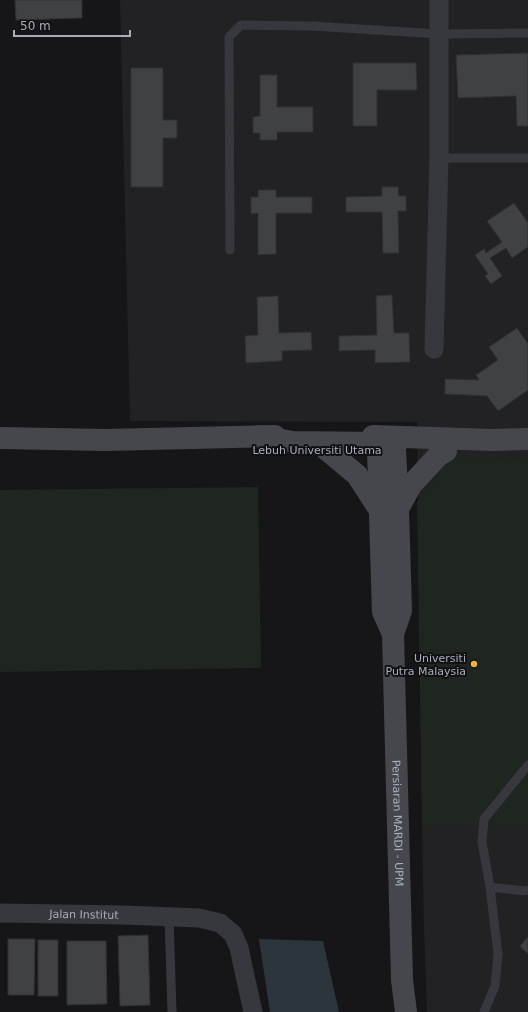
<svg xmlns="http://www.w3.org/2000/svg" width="528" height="1012" font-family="'DejaVu Sans',sans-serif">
<rect width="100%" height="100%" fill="#161618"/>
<!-- built -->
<path fill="#222225" d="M120,0H528V1012H427L424,929L422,825L417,422L130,421Z"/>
<!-- green -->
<path fill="#1e261f" d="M451,457L528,459V826L422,825L417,502Z
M258,487L261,668L0,672V490Z"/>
<!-- water -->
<path fill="#2c353c" d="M259,939L323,941L339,1012H270Z"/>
<!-- building -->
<path fill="#404145" stroke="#303034" d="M15,0H82V18L16,20Z
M528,53V126H517L516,96L458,98L456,55Z
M353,63H416L417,90H377V126H353Z
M131,68H163V120H177V138H163V187H131Z
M260,75H277V107H313V132H277V140H260V133H253V117L260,116Z
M382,187H398L399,196H406V211H398L399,253H383L382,212H346V197L382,196Z
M258,190H276V197H312V213H276V254L258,255V213L251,214V197H258Z
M514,203L528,223V247L512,258L506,248L490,258L502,276L491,284L485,276L488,274L475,255L484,249L486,253L502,242L487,221Z
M392,295L394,333H409L410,362L375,363V350L339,351V336L377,335L376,296Z
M278,296L279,333L311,332L312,350L282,351V361L246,363L245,336L258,335L257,297Z
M517,328L528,344V390L498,411L487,396L445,394V379L479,380L476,375L498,360L489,347Z
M148,935L150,1005L120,1006L118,936Z
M528,937V954L520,946Z
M8,939H35L34,995H8Z
M38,940H58V996H38Z
M67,941H106L107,1004L67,1005Z"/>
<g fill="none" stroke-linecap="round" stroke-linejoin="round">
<!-- lane -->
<path stroke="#37383d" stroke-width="9" d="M439,158H528
M230,250L229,37L241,25L312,26L440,34L528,33
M490,887L524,891L528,890
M169,917L172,1012
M484,1012L495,986L498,954L490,887L482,842L484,819L528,765"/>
<!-- street -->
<g stroke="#37383d" stroke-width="19">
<path d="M434,349L439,158V0"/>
<path id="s1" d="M0,913L123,915L199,918L220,923L233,934L239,948L253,1012"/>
</g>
<!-- secondary -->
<g stroke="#45474d" stroke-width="22">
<path id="s2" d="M260,436L293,442L380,443L385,444L395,450L398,509L401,611L393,634L402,980L406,1012"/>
<path d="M373,436L492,440L528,439"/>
<path d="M0,438L105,440L275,436"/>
<path d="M327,450L357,475L379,509"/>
<path d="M398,509L411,485L438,456L446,451"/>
<path d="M393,634L383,612L378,450C382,443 390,443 397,443"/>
</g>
</g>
<!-- markers -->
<circle fill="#f2b134" stroke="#111113" stroke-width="1.5" cx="474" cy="664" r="4"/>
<g text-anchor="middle" stroke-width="4" stroke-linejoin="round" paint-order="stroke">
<!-- street labels -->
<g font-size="11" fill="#a8adb8" stroke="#111113">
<text x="317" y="454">Lebuh Universiti Utama</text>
<text dy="4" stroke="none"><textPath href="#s2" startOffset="512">Persiaran MARDI - UPM</textPath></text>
<text dy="4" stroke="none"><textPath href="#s1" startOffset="84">Jalan Institut</textPath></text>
</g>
<!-- poi labels -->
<g font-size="11" fill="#a8adb8" stroke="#111113" text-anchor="end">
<text x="466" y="662">Universiti<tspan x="466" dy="13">Putra Malaysia</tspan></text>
</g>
</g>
<!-- scale -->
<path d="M14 30v6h116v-6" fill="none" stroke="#a8adb8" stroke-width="2"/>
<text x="20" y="30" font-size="12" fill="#a8adb8" stroke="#111113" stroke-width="3" paint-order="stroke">50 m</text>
</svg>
